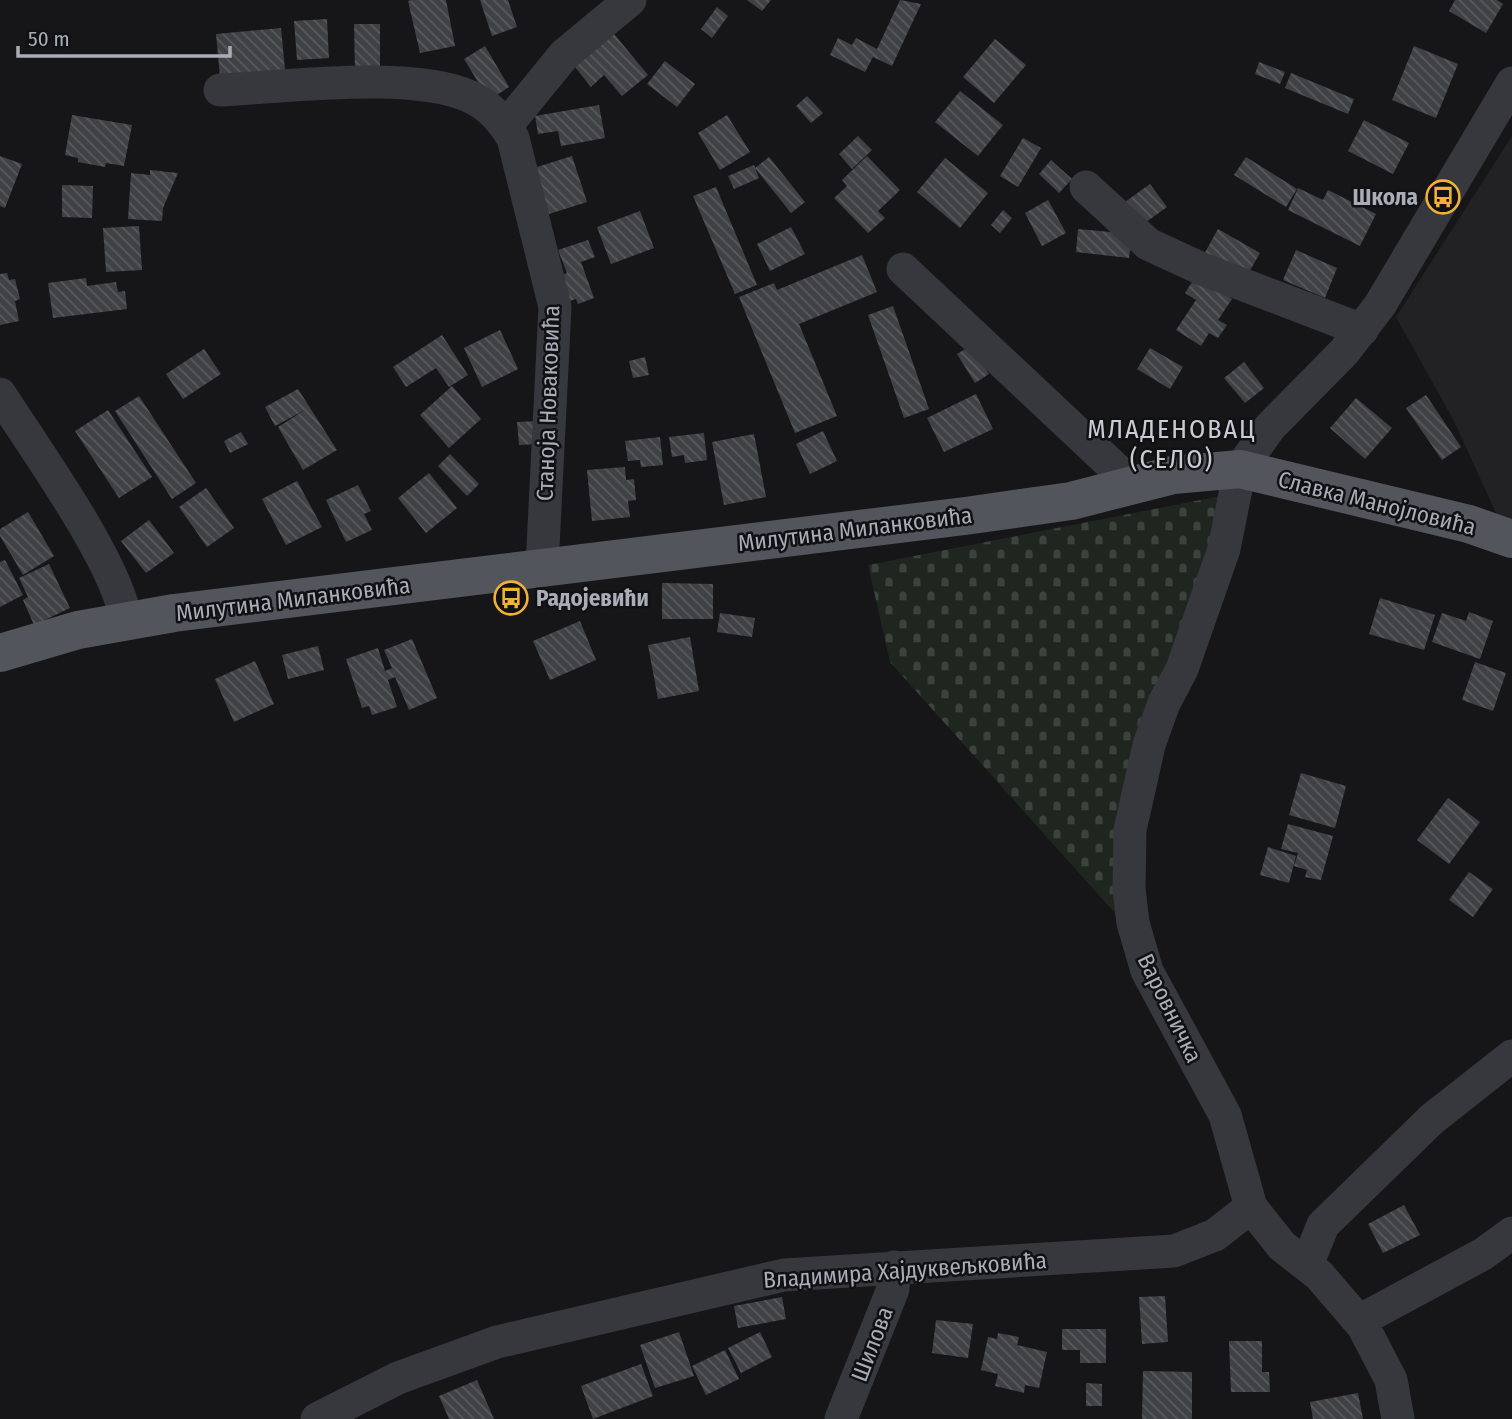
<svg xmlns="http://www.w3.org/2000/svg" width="1512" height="1419" font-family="'Fira Sans Condensed',sans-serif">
<defs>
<pattern id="cemetery-stones" width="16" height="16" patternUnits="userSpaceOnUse" patternTransform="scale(1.75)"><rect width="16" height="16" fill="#1e261f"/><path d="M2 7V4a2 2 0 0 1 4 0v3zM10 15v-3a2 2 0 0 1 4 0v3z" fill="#3c433d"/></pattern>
<pattern id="building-back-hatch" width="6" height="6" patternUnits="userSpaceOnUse" patternTransform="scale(1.75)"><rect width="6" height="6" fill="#404145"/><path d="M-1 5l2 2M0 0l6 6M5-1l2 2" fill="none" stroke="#595a5e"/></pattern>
</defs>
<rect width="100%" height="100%" fill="#161618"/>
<!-- built -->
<path fill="#222225" d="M1512,136V523L1497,515L1454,421L1396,317Z"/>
<!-- cemetery -->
<path fill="url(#cemetery-stones)" d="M1221,496L1197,597L1149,700L1131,931L890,662L868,565Z"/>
<!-- building -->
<path fill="url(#building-back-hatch)" d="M412,0H446L455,46L420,53L408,1Z
M480,0H508L517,27L492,36Z
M747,0H771L762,11Z
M900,0L921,4L892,66L873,57L865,72L830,55L838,38L852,45L856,38L877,49Z
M1455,0H1497L1503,4L1486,33L1449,11Z
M717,7L728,16L712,38L701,29Z
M327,19L329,58L297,60L294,21Z
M354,24H380V71H355Z
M281,28L285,70L220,77L216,34Z
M614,34L648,75L622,96L604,75L591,87L575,67Z
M995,39L1026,65L994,103L963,77Z
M485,46L509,87L489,100L464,59Z
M1414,46L1458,64L1436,118L1392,100Z
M665,61L695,84L677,107L647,84Z
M1259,62L1285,72L1280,84L1255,74Z
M1291,73L1354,99L1348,114L1285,88Z
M960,91L1003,125L978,156L935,122Z
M807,96L823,113L811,123L796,106Z
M599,105L605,138L561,146L558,131L538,134L535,116Z
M72,115L132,125L124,166L106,163L105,167L78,162V158L65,155Z
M727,115L750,152L720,170L698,133Z
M1364,120L1409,143L1393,174L1348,151Z
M858,136L872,150L852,169L839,154Z
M1023,138L1041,148L1018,187L1000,176Z
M0,156L22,164L5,208L0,206Z
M572,156L587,202L549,214L534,168Z
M867,156L900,190L878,211L885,218L868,233L834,198L847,186L842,180Z
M769,157L805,202L791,213L755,168Z
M1246,157L1297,189L1286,207L1234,175Z
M945,158L988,193L960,228L917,192Z
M1051,160L1072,179L1059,193L1039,174Z
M754,165L759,178L734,189L728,176Z
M150,170L178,173L163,208L162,221L128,219L131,173L150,175Z
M1150,184L1167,207L1135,230L1118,207Z
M62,185L93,186L92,218L62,217Z
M716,187L757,285L735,294L693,196Z
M1298,188L1323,200L1328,190L1376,214L1360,246L1288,210Z
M1048,200L1066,233L1042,246L1025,213Z
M1003,210L1012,218L1000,233L991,225Z
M640,211L654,248L611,264L597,227Z
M139,226L142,270L106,272L103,228Z
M791,227L805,254L770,271L757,244Z
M1078,229L1132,234L1129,258L1076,252Z
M1218,229L1260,253L1245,279L1203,256Z
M588,240L595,257L581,262L594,298L578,304L576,299L570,301L560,276L567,273L558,250Z
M1296,250L1337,268L1325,298L1283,280Z
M862,255L877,292L799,324L837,416L795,433L739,297L774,283L777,290Z
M7,273L9,280L15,279L20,299L15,301L19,321L0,325V274Z
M1196,276L1232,299L1218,320L1227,325L1218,338L1209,333L1201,346L1176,330L1196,300L1185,293Z
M86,278L87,286L116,282L118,292L125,291L127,309L53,318L48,283Z
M893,306L929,409L904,418L868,315Z
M500,330L518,369L482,387L464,348Z
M442,335L468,375L449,387L436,368L406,387L393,367Z
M970,346L989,374L975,383L957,354Z
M1150,348L1183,367L1170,389L1137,369Z
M204,349L221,374L183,399L166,374Z
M645,357L649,375L633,378L629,361Z
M1244,362L1264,388L1245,403L1224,378Z
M452,386L481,419L449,448L420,415Z
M298,389L337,450L303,470L278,427L305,410L275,426L265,407Z
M976,394L993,429L944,452L927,418Z
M1426,395L1461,447L1442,460L1406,408Z
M139,396L196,483L172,499L115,411Z
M1356,398L1392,428L1365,459L1330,428Z
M108,410L152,477L119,498L75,431Z
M536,421L537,444L519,445L517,422Z
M823,431L837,461L810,474L796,444Z
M241,432L248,444L230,453L224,441Z
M704,433L707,460L685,463L684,455L672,457L669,437Z
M754,434L766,497L724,505L712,442Z
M660,437L663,465L641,467L640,460L628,461L625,441Z
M450,454L479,484L467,496L438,466Z
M625,467L626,480L634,479L636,500L628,501L630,517L592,521L587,470Z
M429,473L457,508L426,533L398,498Z
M297,481L322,527L286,545L262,499Z
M358,485L371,511L364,514L372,530L346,542L326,500Z
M206,488L234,528L207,547L179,507Z
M28,512L54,556L23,575L0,536V529Z
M149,520L174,553L146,573L121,541Z
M5,560L23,595L0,607V562Z
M49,564L70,608L34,625L23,600L28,597L19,578Z
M662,583L713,584V619H662Z
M1380,598L1435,615L1424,650L1369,634Z
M1469,612L1493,621L1480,659L1432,642L1442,613L1466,621Z
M720,613L755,618L752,637L717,632Z
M580,621L596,660L550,680L533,641Z
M690,637L699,691L658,699L648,645Z
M412,639L437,698L409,710L395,677L388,680L397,707L372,715L369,706L362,708L346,659L378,648L385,671L392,668L384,650Z
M318,646L324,670L288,679L282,655Z
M255,661L274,704L234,722L215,679Z
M1475,662L1506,673L1493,711L1462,700Z
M1301,773L1346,786L1335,828L1289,815Z
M1448,798L1480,822L1449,864L1417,840Z
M1288,824L1333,836L1321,880L1305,877L1307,870L1294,866L1298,853L1281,849Z
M1268,847L1296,856L1289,883L1260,875Z
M1469,872L1493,889L1473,917L1449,900Z
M1404,1205L1420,1235L1383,1253L1368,1224Z
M1165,1296L1168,1342L1142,1344L1139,1297Z
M782,1297L786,1319L738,1328L734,1306Z
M936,1320L973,1324L968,1358L932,1353Z
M1062,1329H1106V1363H1080V1350H1062Z
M679,1332L694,1376L655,1388L640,1345Z
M760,1332L772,1357L741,1373L728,1348Z
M998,1333L1019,1337L1017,1345L1047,1352L1039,1388L1025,1385L1024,1393L995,1386L998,1374L981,1370L988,1337L997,1339Z
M1229,1341H1262V1372H1269L1270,1392H1231Z
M725,1350L739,1379L706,1395L692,1366Z
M641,1364L653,1396L593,1419L581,1386Z
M1143,1371L1192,1372V1419H1142Z
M477,1380L494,1419H449L439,1396Z
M1086,1383L1102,1384V1406H1086Z
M1358,1393L1363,1419H1313L1310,1402Z"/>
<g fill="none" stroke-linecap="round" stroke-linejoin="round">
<!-- minor -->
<path stroke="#37383d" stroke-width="33" d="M220,90C285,87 414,70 471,97C490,106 502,120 513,138L555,307L542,567
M506,126L564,55L630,0
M1086,187L1148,244L1202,269L1362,330
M903,269L1134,486
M0,394C33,446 120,566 126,622
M1307,1265L1323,1225L1432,1119L1512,1056
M1359,1321L1483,1254L1512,1233
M317,1419L398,1378L497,1342L784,1275L1174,1251L1215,1235L1251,1207
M841,1419L893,1289L894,1267
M1398,1419L1391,1380L1363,1326L1319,1275L1282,1246L1251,1207L1225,1115L1147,971L1133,923L1129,889L1130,830L1149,745L1164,703L1182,669L1224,549L1240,469L1270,427L1344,352L1380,305L1512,83"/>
<!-- major -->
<path stroke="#53555c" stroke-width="38" d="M0,653L78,630L174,613L965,516L1071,501L1173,475L1240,469L1469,524L1512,539"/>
</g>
<!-- icons -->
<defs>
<symbol id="bus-ring" viewBox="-11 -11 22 22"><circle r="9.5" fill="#111113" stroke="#f2b134" stroke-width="1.5"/><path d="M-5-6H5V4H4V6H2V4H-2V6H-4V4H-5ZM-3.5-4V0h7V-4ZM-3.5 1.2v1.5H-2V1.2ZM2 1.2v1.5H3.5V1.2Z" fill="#f2b134"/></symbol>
</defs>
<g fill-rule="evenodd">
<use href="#bus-ring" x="1424" y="178" width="38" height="38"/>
<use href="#bus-ring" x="492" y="579" width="38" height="38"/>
</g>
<g text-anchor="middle" stroke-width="5" stroke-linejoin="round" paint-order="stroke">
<!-- poi labels -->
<g font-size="23" font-weight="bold" fill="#a8adb8" stroke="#111113" text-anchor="end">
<text x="1418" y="205">Школа</text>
<text x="536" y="606" text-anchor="start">Радојевићи</text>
</g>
<!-- street labels -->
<g font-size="23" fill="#a8adb8" stroke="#111113">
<text transform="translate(548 403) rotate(-88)" y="8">Станоја Новаковића</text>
<text transform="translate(1377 503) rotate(14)" y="8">Славка Манојловића</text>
<text transform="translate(855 529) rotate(-7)" y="8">Милутина Миланковића</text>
<text transform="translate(293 599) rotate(-7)" y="8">Милутина Миланковића</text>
<text transform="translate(1170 1008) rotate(64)" y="8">Варовничка</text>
<text transform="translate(905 1270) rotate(-4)" y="8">Владимира Хајдуквељковића</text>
<text transform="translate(872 1344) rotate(-69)" y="8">Шилова</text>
</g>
<!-- quarter labels -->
<g font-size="26" letter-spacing="2" fill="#c9ccd4" stroke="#111113">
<text x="1172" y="438">МЛАДЕНОВАЦ<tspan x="1172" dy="30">(СЕЛО)</tspan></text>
</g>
</g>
<!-- scale -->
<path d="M18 46v10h212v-10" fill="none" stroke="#a8adb8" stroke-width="3.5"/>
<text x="28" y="46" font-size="21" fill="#a8adb8" stroke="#111113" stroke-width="5" paint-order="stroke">50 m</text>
</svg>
